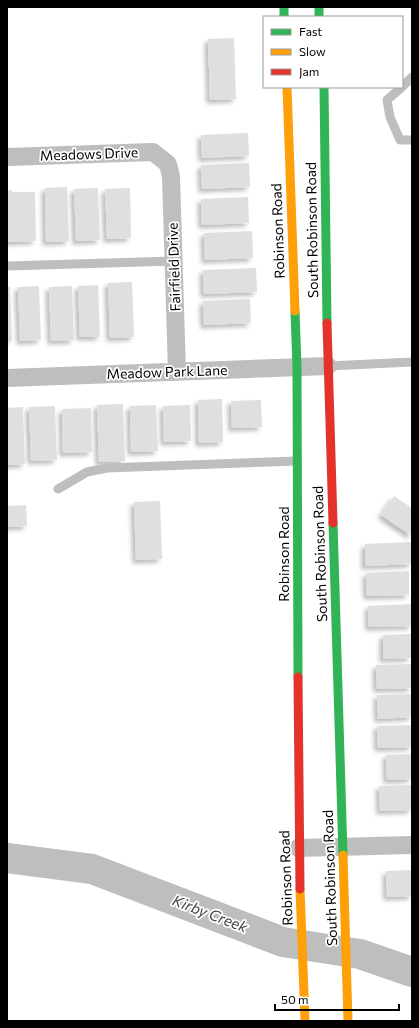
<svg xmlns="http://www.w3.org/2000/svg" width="419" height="1028" font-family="Commissioner,sans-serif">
<defs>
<filter id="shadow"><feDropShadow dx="-3.5" dy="3.5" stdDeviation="2" flood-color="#0004"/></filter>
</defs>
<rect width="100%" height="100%" fill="#fff"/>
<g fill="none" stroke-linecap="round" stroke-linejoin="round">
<!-- river -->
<path stroke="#bebebe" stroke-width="30" d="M7,858L92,869L283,942L360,954L412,972"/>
</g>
<!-- building -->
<path fill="#dfdfdf" filter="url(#shadow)" d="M234,38L236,99L210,100L208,39Z
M248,133L249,156L202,158L201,135Z
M249,163L250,187L202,189L201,165Z
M67,187L69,241L46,242L45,188Z
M98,188L100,240L76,241L74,189Z
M130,188L131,238L107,239L105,189Z
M12,190V192H35L36,241L7,242V191Z
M248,197L249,223L202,225L201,199Z
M252,231L253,258L205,260L204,233Z
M256,268L257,292L204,294L203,270Z
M132,282L134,337L110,338L108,283Z
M98,285L100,337H80L78,286Z
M39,286L41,340L20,341L18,287Z
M72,286L74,340L51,341L49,287Z
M7,287H10L12,341H7Z
M250,299L251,323L204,325L203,301Z
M222,399L223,442L199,443L198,400Z
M261,400L262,427L232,428L231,401Z
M123,404L125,461L99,462L97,405Z
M156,405L158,451L131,452L130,406Z
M190,405L191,441L164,442L163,406Z
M55,406L57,460L31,461L29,407Z
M23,407L25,464L7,465V408Z
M91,408L92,452L63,453L62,409Z
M394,496L412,508V536L381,515Z
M160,501L162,559L136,560L134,502Z
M26,505L27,526L7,527V506Z
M411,542L412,564L365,566V544Z
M409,571V595L367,596L366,573Z
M412,604V626L369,627L368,606Z
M412,634L411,658L383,659V635Z
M412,664V688L377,689L376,665Z
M412,694V717L378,719L377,695Z
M412,725V747L378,748L377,726Z
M412,754V779L387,780L386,755Z
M412,785V810L380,811L379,786Z
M412,870V896L387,897L386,871Z"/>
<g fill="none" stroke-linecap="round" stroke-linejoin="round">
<!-- lane -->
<path stroke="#bebebe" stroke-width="9" d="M402,87L387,100L390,117L400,140H412
M402,87L412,77
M7,266L175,261
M328,366L412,362
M58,489L87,472L107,468L297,461"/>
<!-- street -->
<path stroke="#bebebe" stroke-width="18" d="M7,157L153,152L168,164L171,177L177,372
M7,378L328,366
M298,848L412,845"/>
<!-- fast -->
<path stroke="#30b455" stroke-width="9" d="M284,7V17
M319,7V17
M324,87L327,323
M295,311L297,367L298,677
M333,523L343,855"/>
<!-- slow -->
<path stroke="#ff9f0a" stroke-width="9" d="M287,87L295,311
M343,855L348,1021
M300,889L305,1021"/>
<!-- jam -->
<path stroke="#e5322d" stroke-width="9" d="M327,323L333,523
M298,677L300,889"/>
</g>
<g text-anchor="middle" stroke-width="3.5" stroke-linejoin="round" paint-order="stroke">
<!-- street labels -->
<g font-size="14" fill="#000" stroke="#fff">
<text transform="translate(89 154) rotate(-2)" y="5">Meadows Drive</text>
<text transform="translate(312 230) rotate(-91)" y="5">South Robinson Road</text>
<text transform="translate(278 231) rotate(-92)" y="5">Robinson Road</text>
<text transform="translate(174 267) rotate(-92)" y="5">Fairfield Drive</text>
<text transform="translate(167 372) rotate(-2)" y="5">Meadow Park Lane</text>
<text transform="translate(284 554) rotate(-90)" y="5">Robinson Road</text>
<text transform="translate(320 554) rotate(-92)" y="5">South Robinson Road</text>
<text transform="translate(286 878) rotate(-92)" y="5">Robinson Road</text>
<text transform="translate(330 878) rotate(-92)" y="5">South Robinson Road</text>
</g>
<!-- water labels -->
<g font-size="15" font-style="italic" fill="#434343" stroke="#fff">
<text transform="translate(210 914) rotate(21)" y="5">Kirby Creek</text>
</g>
</g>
<!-- border -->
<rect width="419" height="1028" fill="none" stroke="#000000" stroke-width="16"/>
<!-- legend -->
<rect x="263" y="16" width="140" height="72" fill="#ffffff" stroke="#999999"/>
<rect x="271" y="29" width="20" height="6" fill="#30b455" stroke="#999999"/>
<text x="299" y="36" font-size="12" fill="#000000">Fast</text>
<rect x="271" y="49" width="20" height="6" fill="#ff9f0a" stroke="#999999"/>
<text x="299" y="56" font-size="12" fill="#000000">Slow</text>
<rect x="271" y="69" width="20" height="6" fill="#e5322d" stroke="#999999"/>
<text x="299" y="76" font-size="12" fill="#000000">Jam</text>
<!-- scale -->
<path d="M275 1004v6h124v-6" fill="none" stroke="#000000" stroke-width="2"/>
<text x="281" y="1004" font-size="12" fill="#000000" stroke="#ffffff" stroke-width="3" paint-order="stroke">50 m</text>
</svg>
